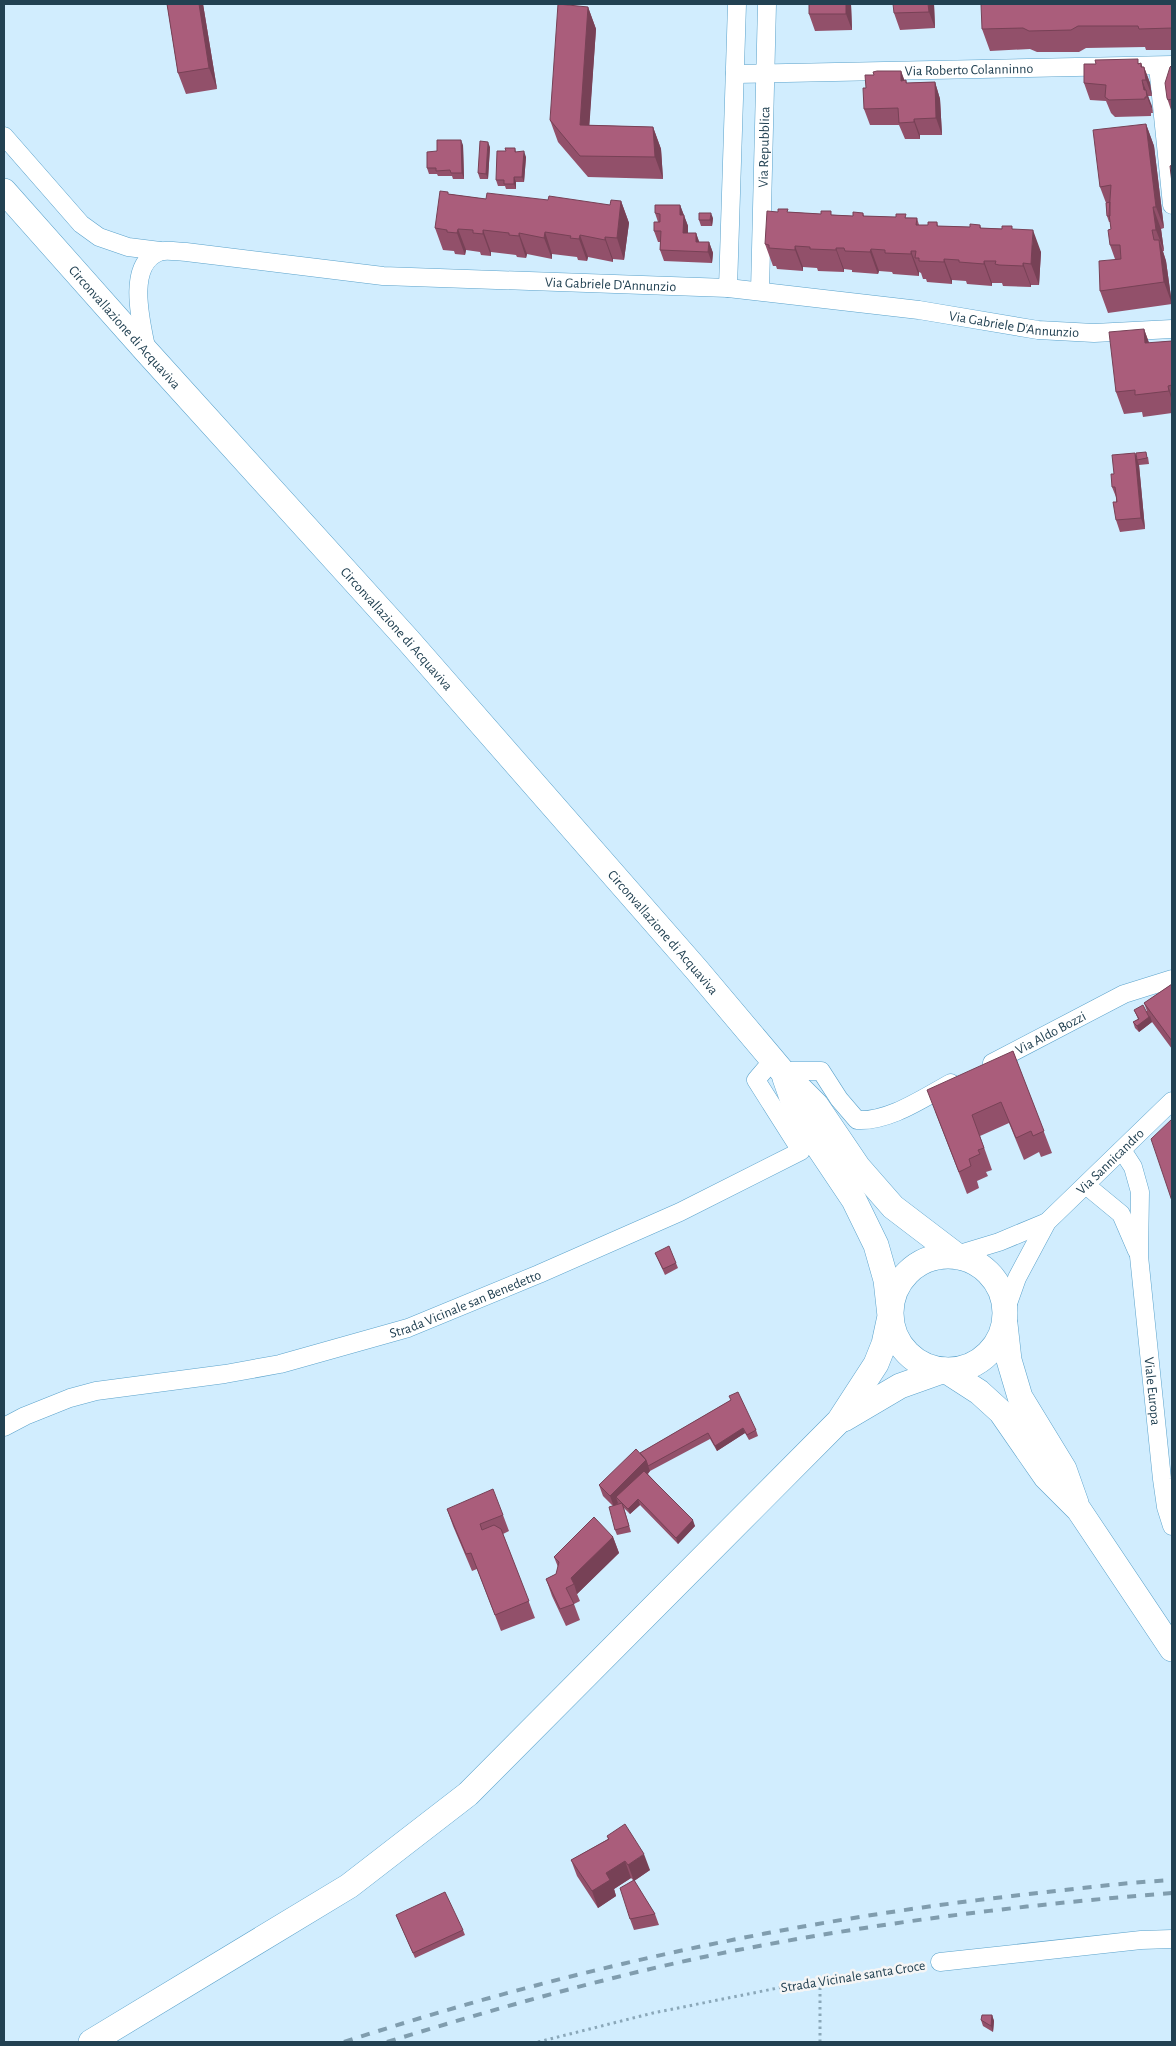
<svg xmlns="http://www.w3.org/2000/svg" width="1176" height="2046" font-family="'Alegreya Sans',sans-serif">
<rect width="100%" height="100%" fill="#d1edfe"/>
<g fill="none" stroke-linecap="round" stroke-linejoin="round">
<defs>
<g id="minor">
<path d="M1158,66L1172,205"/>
<path id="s1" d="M735,74L1172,65"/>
<path d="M4,136L81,224L99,237L128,247L160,251"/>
<path d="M728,288L737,4"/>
<path id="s2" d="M760,291L767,4"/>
<path id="s3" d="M147,352C142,326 125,265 159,252C166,249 179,252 186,252L383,276L728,288L919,310L1038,330L1094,333L1172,329"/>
<path id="s4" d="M992,1063L1124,994L1172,979"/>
<path d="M782,1071H821L839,1099L857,1120C889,1122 923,1098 951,1083"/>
<path id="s5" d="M1122,1150L1133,1167L1140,1192L1139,1256L1162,1479L1166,1507L1172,1526"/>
<path d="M1087,1186L1121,1214L1137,1251"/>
<path d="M956,1255L999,1242L1047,1222"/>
<path id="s6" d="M1006,1309L1017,1278L1047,1222L1172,1101"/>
<path id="s7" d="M4,1427L25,1416L70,1398L96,1391L225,1374L280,1364L408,1328L539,1274L680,1212L801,1151L756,1080L773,1060"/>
<path d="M940,1962L1141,1940L1172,1939"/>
</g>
<g id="secondary">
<path id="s8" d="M4,191L147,352L408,640L696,969L782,1071L816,1105L858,1167L893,1207L956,1255"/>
<circle cx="948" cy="1313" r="57"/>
<path d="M1005,1324L1009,1360L1020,1397L1064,1469L1076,1503"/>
<path d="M844,1419L900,1386L945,1370L979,1392L1001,1412L1046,1477L1079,1510L1172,1649"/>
<path d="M91,2042L349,1886L468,1794L839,1421L876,1364L884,1344L890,1316L886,1280L876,1245L854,1200L799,1118L785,1078"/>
</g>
</defs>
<!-- minor casing -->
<use href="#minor" stroke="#5aa2cb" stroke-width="19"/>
<!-- secondary casing -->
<use href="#secondary" stroke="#5aa2cb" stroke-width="26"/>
<!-- path -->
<path stroke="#8aa7b8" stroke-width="3" stroke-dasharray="2.5 4" stroke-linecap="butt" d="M820,1981V2042
M538,2042L653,2013L788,1986L922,1965"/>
<!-- minor -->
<use href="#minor" stroke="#fff" stroke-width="18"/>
<!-- secondary -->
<use href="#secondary" stroke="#fff" stroke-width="25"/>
<!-- rail -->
<path stroke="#809dae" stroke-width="4" stroke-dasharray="9 9" stroke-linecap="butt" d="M344,2042C561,1971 785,1922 1012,1896C1065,1890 1119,1883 1172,1880
M387,2042C494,2009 603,1978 713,1955C865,1924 1018,1905 1172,1893"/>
</g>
<!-- wall -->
<path fill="#92506a" d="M167,4H203L217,89L186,94L178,73Z
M809,4H851L852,30L815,31L809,14Z
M934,4L935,28L900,30L894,13Z
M1172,4V50H1146L1145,47L1086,48L1079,52H1037L1030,49L990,51L982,29Z
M588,7L596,29L589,125L653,127L661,149L663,179L588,177L558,142L550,120Z
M1141,63L1142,67H1144L1150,83L1152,96H1148L1153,113H1151V116L1115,117L1111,113L1106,101L1090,100L1084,83L1096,64Z
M1172,65V113L1167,98Z
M901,71L904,80H906L907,83L935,82L940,99L942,135H920V139H905L899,125H870L864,109L866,88L874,75Z
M1146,124L1154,146L1164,228L1161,229L1164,251H1163L1166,261L1172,304L1108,313L1100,291L1115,259L1110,245L1111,229L1110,222H1109L1107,216L1106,203L1100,187Z
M463,145L464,179H453L452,176H438L437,174H429L427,168L437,151Z
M490,147L488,179H480L478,173Z
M515,148L516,152L526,157L524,182H516V189H506L505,186H498L496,180Z
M449,194L486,199L548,200L610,205L621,201L629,223L624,260L613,259V262L588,257L587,261L578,260L577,257L552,254V259L527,254L526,258L517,257L516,255L491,252V256L481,255L480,252L466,250L465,255L455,254L454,251L443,250L435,228Z
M680,205L688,226V233H696L699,242H709L713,253L712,263L664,261L660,250V242H658L654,231L658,222L655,213Z
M789,212L853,216L863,213L864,216L917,218L919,225H928L937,222L938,226L970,227L980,225L981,228L1013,229L1041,252L1039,285H1031V287L1003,286L1002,283H992V286L967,284L966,281L952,280V284L927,282L926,279H923L921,273L919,272V276L893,274L892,272L879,271L878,274L852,272V270L844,269V272L818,271L817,268L803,267V271L777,269L776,266H773L765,244Z
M713,218L712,226H701L699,220Z
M1144,329L1149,343L1172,341V413L1143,417L1142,412L1124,414L1116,392Z
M1135,453L1137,459L1148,457L1149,464L1139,465L1145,529L1120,532L1116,520V497L1112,487L1114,474Z
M1172,984V1049L1152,1022L1139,1032L1135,1028L1133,1022L1138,1019L1134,1010L1147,1011L1144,1003Z
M1013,1051L1052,1153L1041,1157L1039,1152L1024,1160L1009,1123L980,1136L992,1170L986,1172L988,1176L977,1181L979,1188L967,1194L935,1111Z
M655,1253L676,1263L678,1268L665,1275Z
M731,1400L756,1430L758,1436L749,1440L745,1433L717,1451L710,1439L650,1471L648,1474L695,1526L678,1544L640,1505L630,1514L624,1508L631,1532L617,1535L615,1530L613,1506L603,1496L599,1485L640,1453Z
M447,1509L503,1515L509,1531L503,1534L535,1618L501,1631L477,1569L472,1571L453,1526Z
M613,1537L619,1553L577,1594L580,1601L574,1604L580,1620L566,1626L552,1596L546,1579L556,1574L558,1567L554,1557Z
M607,1836L650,1870L634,1881L655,1914L659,1925L634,1930L630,1919L633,1880L631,1878L614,1889L616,1896L598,1908L577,1876L571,1860L608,1839Z
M396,1915L463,1930L465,1935L415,1958Z
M992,2015L994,2021L993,2032L983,2026L981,2020Z"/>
<!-- shaded-wall -->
<path fill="#774156" d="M199,4H203L217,89L209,68Z
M846,4H851L852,30L846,14Z
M928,4H934L935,28L929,12Z
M588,7L596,29L588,146L580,125Z
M1141,63L1145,74L1144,67L1150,83L1152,96L1141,67Z
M901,71L907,87L901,81Z
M1142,80L1152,106L1153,113L1147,97L1144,90Z
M935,82L940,99L942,135L936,118Z
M914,119L920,135V139L914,122Z
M1146,124L1154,146L1164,228L1156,207Z
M653,127L661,149L663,179L655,157Z
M461,140L463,145L464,179L462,173Z
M488,142L490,147L488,179L486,174Z
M524,151L526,157L524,182L522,177Z
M514,177L516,182V189L514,184Z
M621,201L629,223L624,260L617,238Z
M680,205L688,226V244L683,233L680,215Z
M1153,207L1161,229L1164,251L1156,230Z
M711,213L713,218L712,226L710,220Z
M458,229L466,250L465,255L457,233Z
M483,230L491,252V256L483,234Z
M1033,230L1041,252L1039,285L1031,264Z
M545,232L552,254V259L544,238Z
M519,233L527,254L526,258L519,236Z
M696,233L700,244L696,242Z
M580,235L588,257L587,261L579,239Z
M605,237L613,259V262L605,240Z
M1159,240L1166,261L1172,304L1164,282Z
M709,242L713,253L712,263L708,252Z
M795,246L803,267V271L795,250Z
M836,248L844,269V272L836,250Z
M871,249L879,271L878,274L870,252Z
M911,251L919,272V276L911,254Z
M944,259L952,280V284L944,262Z
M984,261L992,283V286L984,264Z
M1023,263L1031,285V287L1023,266Z
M1144,329L1152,351L1145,343Z
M1168,386L1172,397V401L1169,391Z
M1135,453L1139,465L1145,529L1141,518Z
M1150,1016L1152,1022L1139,1032L1137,1026Z
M743,1428L745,1433L717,1451L715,1446Z
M646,1460L650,1471L620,1501L616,1497L618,1503L614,1507L610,1496Z
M638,1499L640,1505L630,1514L628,1509Z
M693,1520L695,1526L678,1544L676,1538Z
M613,1537L619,1553L577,1594L574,1584L571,1578Z
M644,1854L650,1870L634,1881L628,1865Z
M625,1861L631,1878L614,1889L616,1896L598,1908L592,1891L606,1873Z
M992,2015L994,2021L993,2032L991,2026Z"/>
<!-- building -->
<path fill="#aa5d7b" stroke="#774156" d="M167,4H199L209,68L178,73Z
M558,4L588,7L580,125L653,127L655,157L580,156L550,120Z
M809,4H846V14H809Z
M893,4H928L929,12L894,13Z
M981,4H1172V28L1139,29L1138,26H1078L1071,30L1029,31L1023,28L982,29Z
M1138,59V64L1141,63V67H1144L1146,80H1142L1144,90H1146L1147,97H1145V99L1109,100L1105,97L1106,85L1084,83V64H1096L1095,60Z
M1172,65V99L1168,100L1167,98L1165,83L1170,67Z
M877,71H901V81L906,80V83L935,82L936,118L914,119V122L899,123L898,108L864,109L863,88H866L865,75H874L873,72Z
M1146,124L1156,207H1153L1156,230H1152L1154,240H1159L1164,282L1100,291L1099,261L1121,259L1120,245H1110L1108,230L1111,229L1109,214L1111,185L1100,187L1093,130Z
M437,140H461L462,173H451L450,170L436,171V168H427V152L437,151Z
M480,141L488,142L486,174L478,173Z
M505,148H515V152L524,151L522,177H514V184H504V180H496L497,151H506Z
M1172,165V183L1170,166Z
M440,191L448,192V194L486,199L487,193L548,200L549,196L610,205L611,200L621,201L617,238L605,237V240L580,235L579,239L570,238L571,236L545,232L544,238L519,233V236L509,235V233L483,230V234L473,233V230L458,229L457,233L447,232V230L435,228Z
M1110,202V216H1107L1106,203Z
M655,205H680V215H684L683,233H696V242H709L708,252L660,250L661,231H654V222H660V214L655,213Z
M778,209H788L787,212L821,214V211H831V215L853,216V212L863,213V216L896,217V214H906L905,218H917L916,225H928V222H937V226L970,227V224L980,225V228L1002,229V226H1012V229L1033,230L1031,264L1023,263V266L999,265L995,264L996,261H984V264L959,262V260L944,259V262L919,261V258H915L916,251H911V254L885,253V250L871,249L870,252L845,251L844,248H836V250L810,249V247L795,246V250L769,248V245L765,244L767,211L778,212Z
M699,213H711L710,220H699Z
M1144,329L1145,343L1172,341V385L1168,386L1169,391L1135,395V390L1116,392L1109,332Z
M1146,452L1147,458L1137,460L1136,453Z
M1135,453L1141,518L1116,520L1113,502H1117L1115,487H1112L1111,474H1114L1112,455Z
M1172,984V1041L1144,1003Z
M1143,1005L1149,1017L1137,1026L1133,1022L1139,1019L1134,1010Z
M1013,1051L1044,1131L1033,1136L1031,1131L1016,1138L1001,1102L972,1115L984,1148L978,1150L980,1154L969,1159L971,1166L959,1172L927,1090Z
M1172,1119V1201L1151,1139Z
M669,1246L676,1263L663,1269L655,1253Z
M738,1392L756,1430L747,1435L743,1428L715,1446L708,1433L648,1466L646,1460L640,1453L731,1400L729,1396Z
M636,1449L646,1460L610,1496L599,1485Z
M644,1471L693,1520L676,1538L638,1499L628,1509L616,1497Z
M493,1489L503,1515L480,1524L482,1530L494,1525L501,1529L529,1601L495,1615L471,1553L466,1554L447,1509Z
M622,1503L629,1526L615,1530L609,1507Z
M594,1517L613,1537L571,1578L574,1584L566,1588L574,1604L560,1609L546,1579L556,1574L559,1562L554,1557Z
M625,1824L644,1854L628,1865L625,1861L606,1873L610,1880L592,1891L571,1860L609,1839L607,1836Z
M634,1880L655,1914L630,1919L620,1888Z
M445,1892L463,1930L413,1953L396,1915Z
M982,2015H992L991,2026L981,2020Z"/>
<g text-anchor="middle" stroke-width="5" stroke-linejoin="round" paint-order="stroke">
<!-- street labels -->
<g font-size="14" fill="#224152" stroke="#f5f5f5">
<text dy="5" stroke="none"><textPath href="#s1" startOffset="234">Via Roberto Colanninno</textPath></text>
<text dy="5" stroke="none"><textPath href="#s2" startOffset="144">Via Repubblica</textPath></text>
<text dy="5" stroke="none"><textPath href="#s3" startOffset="562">Via Gabriele D'Annunzio</textPath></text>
<text dy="5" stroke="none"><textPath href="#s3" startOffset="968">Via Gabriele D'Annunzio</textPath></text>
<text dy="5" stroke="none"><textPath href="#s8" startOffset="182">Circonvallazione di Acquaviva</textPath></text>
<text dy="5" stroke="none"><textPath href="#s8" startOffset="588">Circonvallazione di Acquaviva</textPath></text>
<text dy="5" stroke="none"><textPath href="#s8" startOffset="992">Circonvallazione di Acquaviva</textPath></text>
<text dy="5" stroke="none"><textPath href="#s4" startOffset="66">Via Aldo Bozzi</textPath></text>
<text dy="5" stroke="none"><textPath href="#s6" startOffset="184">Via Sannicandro</textPath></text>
<text dy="5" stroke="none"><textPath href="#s7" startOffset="480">Strada Vicinale san Benedetto</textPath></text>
<text dy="5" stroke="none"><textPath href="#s5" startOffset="246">Viale Europa</textPath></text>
<text transform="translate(853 1976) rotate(-9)" y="5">Strada Vicinale santa Croce</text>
</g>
</g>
<!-- border -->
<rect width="1176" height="2046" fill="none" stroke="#224152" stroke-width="10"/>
</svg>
